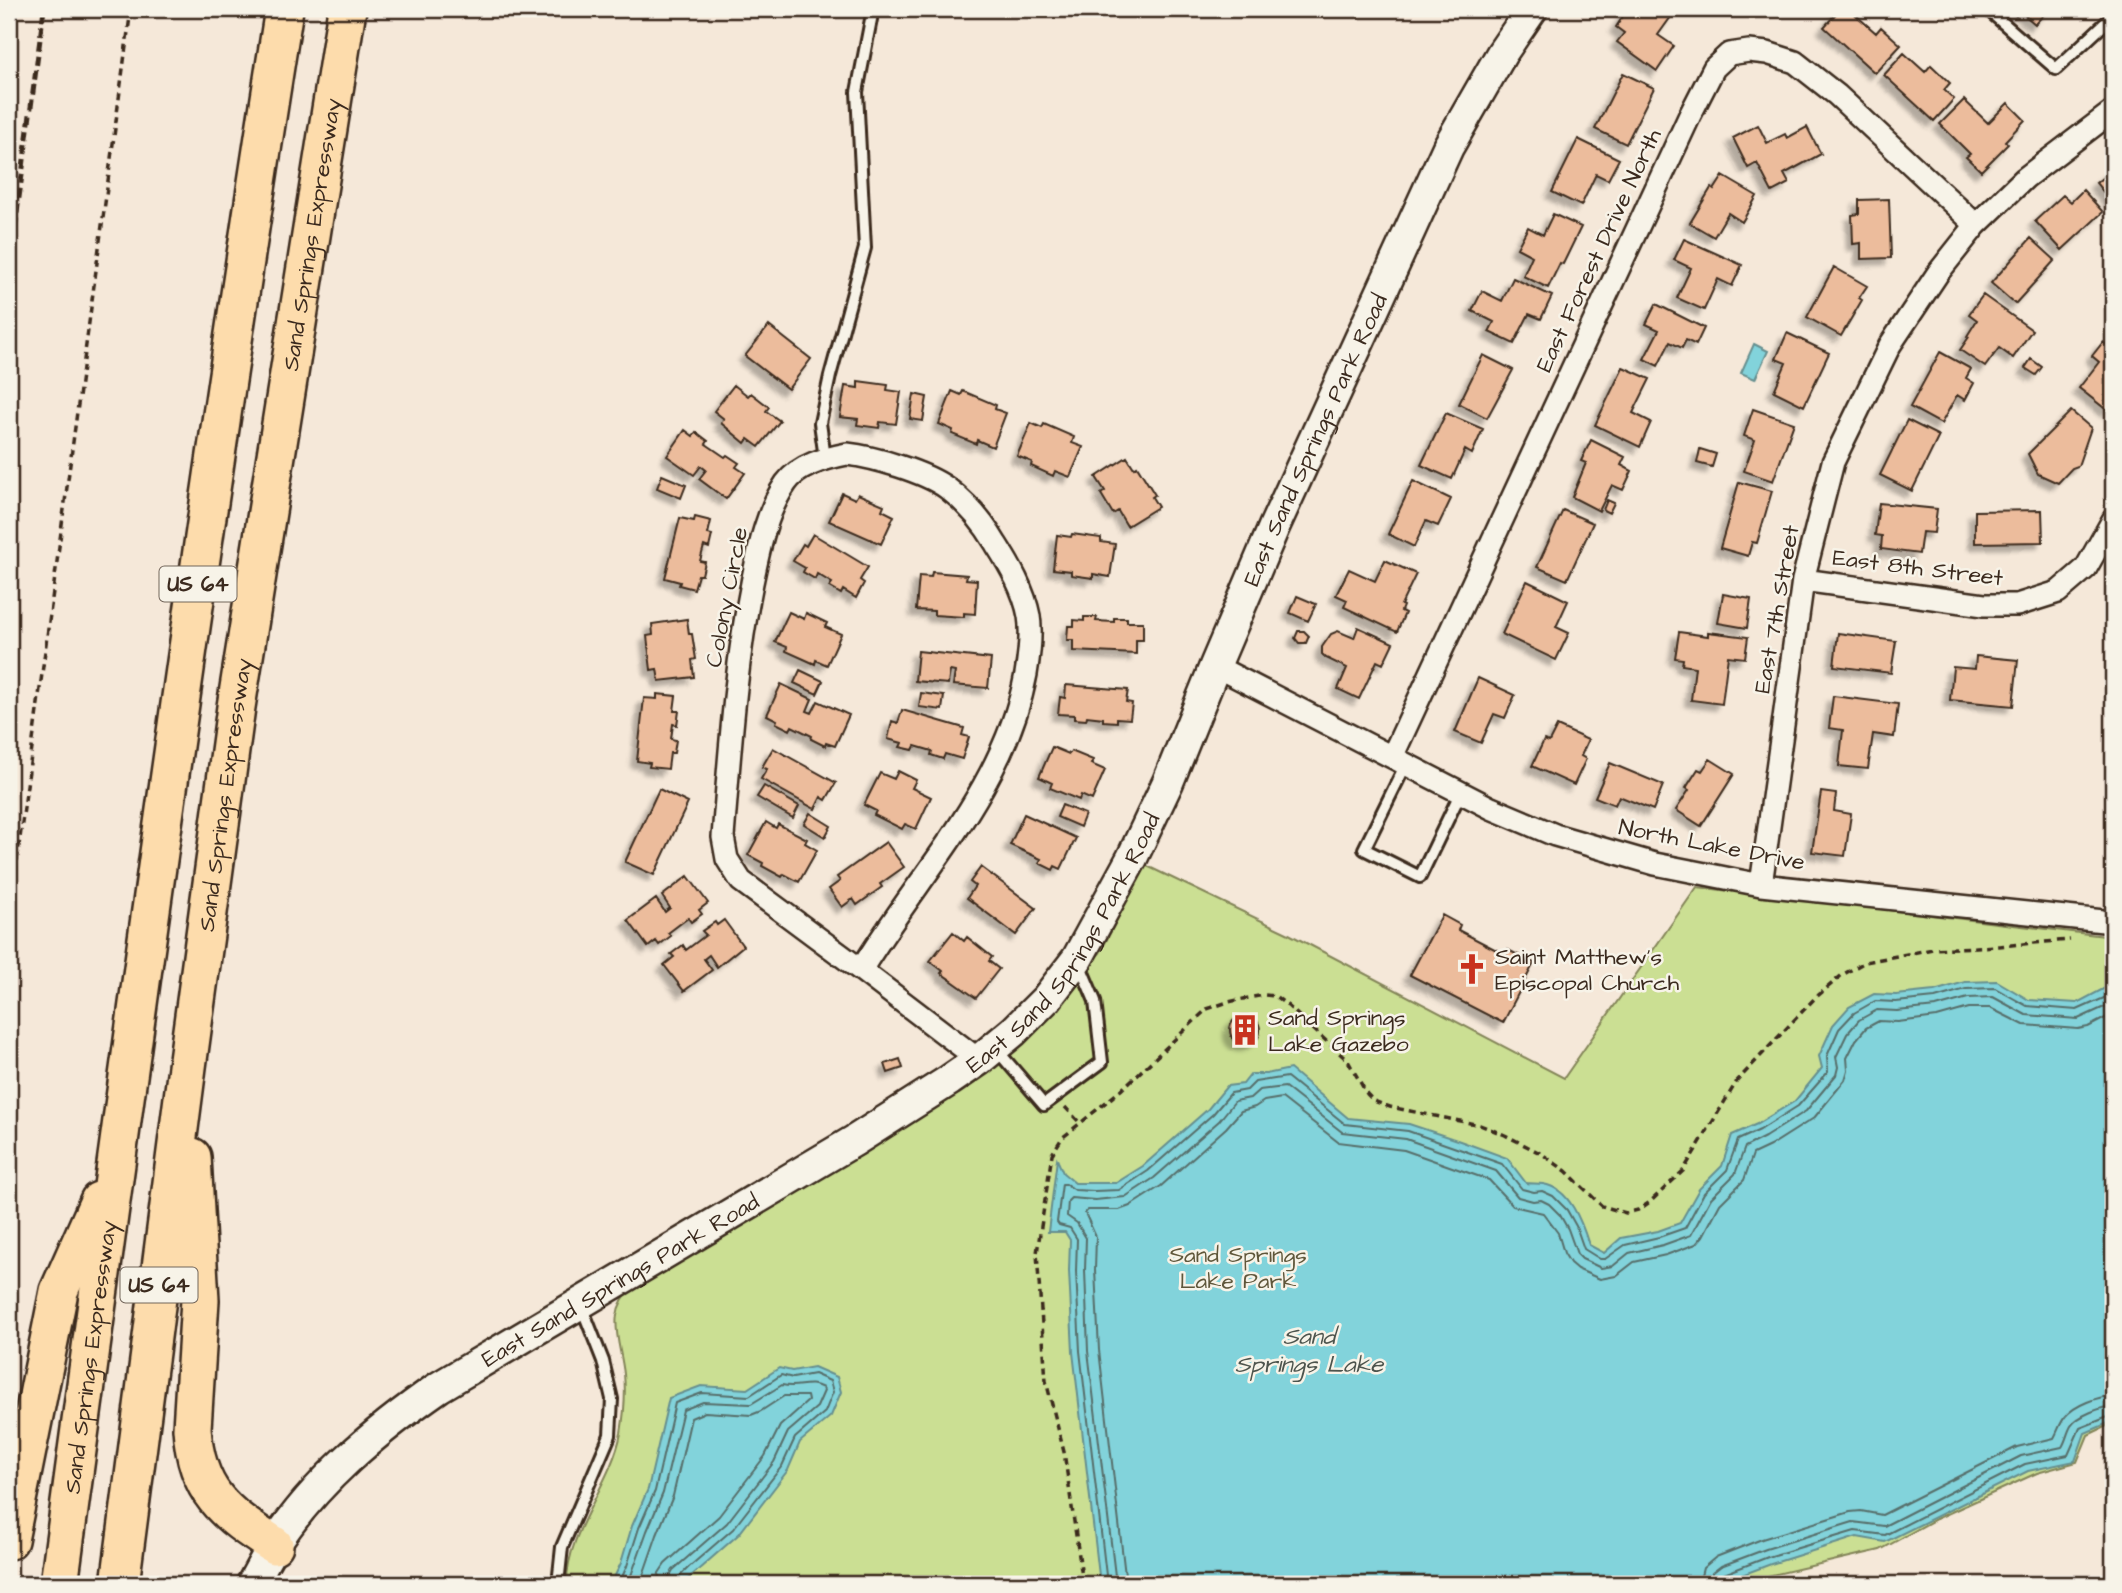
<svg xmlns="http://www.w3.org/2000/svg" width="2122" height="1593" font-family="'Architects Daughter',sans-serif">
<defs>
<filter id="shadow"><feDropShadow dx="-6" dy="6" stdDeviation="2" flood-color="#0004"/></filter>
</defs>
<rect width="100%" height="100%" fill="#f5e8d9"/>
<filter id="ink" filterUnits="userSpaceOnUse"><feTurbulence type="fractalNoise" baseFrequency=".0143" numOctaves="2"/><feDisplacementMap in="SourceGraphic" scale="14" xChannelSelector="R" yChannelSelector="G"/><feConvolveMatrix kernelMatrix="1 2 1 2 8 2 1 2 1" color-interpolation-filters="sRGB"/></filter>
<g filter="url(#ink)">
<!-- green -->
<path fill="#cbdf93" stroke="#838458" stroke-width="2" d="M1145,865L1287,933L1564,1078L1697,887L2113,937V1423L2088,1435L2077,1462L2037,1473L1936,1519L1880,1550L1733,1584H567C566,1532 611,1485 621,1433C624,1415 626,1393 624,1374C620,1339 604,1313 635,1284L892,1136L980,1076L1100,953Z"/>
<!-- water -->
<path fill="#82d3db" stroke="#668f8f" stroke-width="2" d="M1754,344L1768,351L1755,379L1741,373Z
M1997,981L2029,1000L2077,1003L2107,987H2113V1421L2085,1433L2075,1461L2028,1471L1885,1542L1857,1537L1771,1564L1718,1584H1100L1073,1352L1069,1271L1070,1240L1065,1232H1048L1057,1159L1063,1173L1075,1183H1116L1143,1166L1208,1109L1227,1086L1243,1084L1251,1074H1266L1290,1069L1348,1118L1409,1124L1460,1141L1507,1158L1526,1183C1532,1184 1537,1183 1543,1184C1570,1188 1582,1223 1589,1245L1604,1253L1621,1238L1658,1231L1680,1223L1699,1189L1722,1166L1732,1135L1757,1124L1795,1101L1822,1068L1819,1056L1833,1025L1849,1007L1874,994L1896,995L1934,991L1965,982Z
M814,1367L837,1377L841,1392L831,1416L800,1442L788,1470L739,1534L682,1584H611L621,1563L632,1526L648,1489L669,1398L701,1386L747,1389L779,1368L792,1371Z"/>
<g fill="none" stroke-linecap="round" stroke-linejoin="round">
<!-- shore -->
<path stroke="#576e6a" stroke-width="2" d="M619,1584L627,1566L639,1528L655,1491L675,1403L702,1393L749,1396L781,1375L793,1378L814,1374L830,1381L833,1392L825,1412L795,1438L782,1466L733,1529L689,1567L679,1577L677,1584
M628,1584L647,1531L663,1493L683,1410L703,1402L751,1404L782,1385C799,1389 807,1380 823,1388L824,1391L817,1407L788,1432L774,1462L727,1523L673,1570L669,1577L668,1584
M640,1584L657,1535L673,1496L691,1418L705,1412L751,1415L761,1411L784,1396H807L808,1401L780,1426L765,1456L719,1516L665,1564L659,1573L658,1584
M1107,1584L1080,1351L1076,1271L1077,1239L1070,1228L1059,1225L1057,1222L1062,1184H1066L1075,1190L1094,1191L1119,1190L1148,1171L1213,1114L1231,1093L1247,1090L1255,1082L1287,1077L1345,1124L1408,1131L1502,1164L1522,1189L1534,1192L1542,1191L1553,1196L1567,1210L1576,1226L1584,1249L1600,1259H1605L1625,1245L1659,1237L1685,1228L1704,1193L1727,1170L1738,1140L1760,1130L1798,1106L1828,1072L1827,1056L1839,1029L1854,1013L1875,1001L1896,1002L1935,998L1966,989L1995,988L2027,1006L2077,1010L2113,994
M1116,1584L1088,1351L1085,1270L1086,1238L1077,1223L1067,1216L1068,1201L1071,1198L1095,1200L1125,1197L1154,1178L1219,1121L1235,1101L1250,1098L1259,1090L1285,1087L1342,1132L1406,1139L1496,1171L1518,1197L1533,1201L1541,1200L1549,1204L1560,1215L1568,1229L1577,1254L1582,1259L1601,1268L1613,1266L1629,1253L1663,1245L1691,1235L1711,1198L1735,1174L1745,1147L1765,1137L1806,1111L1836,1075L1838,1067L1836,1057L1847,1034L1859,1020L1877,1010L1897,1011L1936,1007L1968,998L1993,997L2026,1015L2078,1019L2113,1003
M1126,1584L1099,1350L1095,1270L1096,1237L1085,1213L1088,1210H1119L1130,1206L1161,1186L1226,1128L1241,1111L1255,1107L1264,1101L1282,1098L1338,1142L1404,1150L1489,1180L1513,1206L1543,1213L1558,1233L1564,1253L1570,1263L1577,1269L1600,1279L1616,1276L1634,1262L1666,1255L1696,1244L1703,1236L1720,1204L1744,1180L1753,1154L1770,1146L1814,1118L1845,1080L1848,1070L1847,1058L1856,1040L1866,1028L1879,1021L1898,1022L1937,1017L1969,1008H1990L2024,1025L2078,1029L2088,1027L2113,1014
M1699,1584L1703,1568L1716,1557L1762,1539L1850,1512L1861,1511L1882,1515L2017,1447L2054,1438C2058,1431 2060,1423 2065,1417C2074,1405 2099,1396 2113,1396
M1710,1584L1712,1573L1721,1566L1766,1549L1853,1522L1884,1526L2021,1456L2062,1447C2066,1441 2067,1433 2071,1426C2078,1415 2102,1407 2113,1406
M1718,1584L1719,1579L1724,1574L1768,1557L1855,1531L1885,1535L2025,1464L2068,1455L2080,1428L2113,1415"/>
</g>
<!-- building -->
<path fill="#ecbc9c" stroke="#3b2a1e" stroke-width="2" filter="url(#shadow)" d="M1641,9H1665L1673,14L1658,35L1674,46L1657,71L1617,42L1624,33L1616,27L1627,10L1636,16Z
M1840,9H1849L1876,33L1881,27L1901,45L1875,73L1824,27Z
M2008,9H2049L2035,24L2020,11L2016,16Z
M1904,53L1925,72L1931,65L1950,83L1944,90L1954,99L1934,121L1884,75Z
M1623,73L1654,88L1626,144L1595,129Z
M1964,100L1988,123L2008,103L2025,120L2005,141L2008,144L1981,171L1966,157L1970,154L1940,124Z
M1758,125L1767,143L1785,134L1787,138L1807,127L1821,154L1784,174L1789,183L1772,192L1757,163L1748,168L1733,138Z
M1578,139L1619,159L1608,180L1596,174L1581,206L1552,192Z
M2113,169V204L2096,183Z
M1723,176L1757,196L1742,222L1728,213L1714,237L1690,223L1711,188L1714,190Z
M2083,190L2103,212L2062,250L2035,221L2063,195L2071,202Z
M1889,199L1891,258L1861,259V243L1853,244L1852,215L1859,214V200Z
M1553,214L1581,227L1563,264L1560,263L1548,288L1523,276L1532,256L1517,248L1528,227L1543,235Z
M2031,238L2055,260L2015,304L1991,283Z
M1684,239L1742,265L1732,286L1718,279L1704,310L1677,298L1691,268L1674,260Z
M1834,267L1867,286L1859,298L1862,300L1841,336L1807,317Z
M1513,278L1552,296L1541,319L1529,314L1514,344L1489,332L1494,322L1472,311L1482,291L1502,301Z
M1983,295L2032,330L2013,358L1999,348L1985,367L1960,350L1969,337L1967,336L1977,320L1969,314Z
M1656,304L1704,328L1696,345L1686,340L1682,348L1670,342L1658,366L1644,359L1659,330L1646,324Z
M769,326L811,359L788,389L745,356Z
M1787,333L1829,353L1804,406L1774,391L1786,363L1776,359Z
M2103,342L2112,349L2113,347V404L2108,411L2079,388L2099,362L2092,356Z
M1940,352L1971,369L1966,378L1974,383L1965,400L1957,395L1941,424L1910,407Z
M1483,355L1513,370L1487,418L1459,404Z
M2031,359L2042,367L2036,375L2025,368Z
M1623,367L1650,379L1633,413L1651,422L1640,447L1595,425Z
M858,381L888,385L887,390L901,392L896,424L880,422L879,428L857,425L858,419L840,417L845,386L858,388Z
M734,385L748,396L751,393L769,407L766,411L780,421L759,447L748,439L745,443L721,423L724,419L714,411Z
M952,391L961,395L963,391L996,405L995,409L1006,413L993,447L977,440L976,444L952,434L953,430L939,424Z
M914,394L927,397L923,421L910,419Z
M1753,409L1794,423L1773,481L1744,471L1755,440L1744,436Z
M2071,411L2091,428L2078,466L2072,468L2058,483L2038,474L2028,454Z
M1446,413L1483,429L1472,454L1465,450L1452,479L1421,465Z
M1907,420L1939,436L1912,491L1880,475Z
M1031,423L1042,428L1044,424L1074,437L1072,443L1083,447L1070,477L1055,471L1053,476L1031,466L1032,462L1017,456Z
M685,430L693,436L696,432L708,441L706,444L725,457L727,455L739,463L736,467L745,473L726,499L699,479L706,470L701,466L694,475L667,456Z
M1591,440L1625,457L1621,465L1632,471L1623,490L1612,485L1599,511L1572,497L1586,463L1581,461Z
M1700,449L1716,454L1712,467L1697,463Z
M1127,457L1134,468L1137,466L1155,495L1152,497L1158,507L1127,526L1118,511L1113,514L1101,494L1105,491L1096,477Z
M662,475L686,485L681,498L657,488Z
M1413,481L1451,499L1438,526L1426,521L1414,547L1388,534Z
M1739,482L1772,491L1757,543L1752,542L1748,556L1720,548Z
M842,493L855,499L858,494L884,505L882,510L894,516L881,544L829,521Z
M1607,500L1614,503L1609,513L1603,510Z
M1879,503L1937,509L1934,533L1922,532L1919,554L1881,549L1882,536L1875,535Z
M1563,510L1593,523L1567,580L1537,567Z
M2042,510L2043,542L1975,543V511Z
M695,517L711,521L708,534L712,535L709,548L704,546L700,561L705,562L702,575H698L694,589L679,585L680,582L665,578L680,518L694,521Z
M813,534L868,567L860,580L864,583L856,598L843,590L841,594L829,587L832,583L817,574L815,579L803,572L805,568L793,561L803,544L806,546Z
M1072,534L1101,538V542L1115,544L1110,577L1093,574V578L1071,575V571L1053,569L1057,535L1071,537Z
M1385,560L1416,574L1401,605L1403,606L1401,611L1405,613L1397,632L1344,607L1347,600L1336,595L1349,569L1375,581Z
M932,572L967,575L966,579L977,580L975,614L964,613V617L934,615V611L916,610L919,576L931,577Z
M1527,581L1568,601L1556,627L1569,633L1556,660L1502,634Z
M1723,594L1751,599L1747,628L1718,623Z
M1297,596L1316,604L1308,621L1290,613Z
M789,612L804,619L806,613L827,623L825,627L841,634L827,665L816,660L815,664L786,651L787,647L775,642Z
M1084,617H1097L1096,621L1114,622V618H1127V622H1143V640H1136V654L1073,651V640H1067L1068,626H1074V620L1084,621Z
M687,619L689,634H692L696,659L692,660L694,677L659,681L657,669L651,670L647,636L653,635L652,624Z
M1358,627L1393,643L1383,664L1377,661L1359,699L1338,689L1347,668L1326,658L1322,654V647L1331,634L1338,631L1354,638Z
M1298,631H1304L1309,636L1306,643H1299L1295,638Z
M1679,632L1708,636V632L1748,637L1745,658L1728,656L1722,704L1691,700L1695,667L1682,665L1683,659L1675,658Z
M1838,633L1896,641L1891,673L1834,666Z
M918,651L991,659L988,688L953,685L955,672L950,671L948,684L915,681Z
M1976,656L2018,660L2013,706L1950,700L1953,667L1975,669Z
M800,670L823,681L817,694L794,683Z
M1478,678L1515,695L1505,718L1494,714L1481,743L1455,732Z
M781,684L812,699L807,711L812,713L818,701L849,715L835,746L826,743L825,746L811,739L812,736L792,726L790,730L776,723L777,720L767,715Z
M1066,685L1128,690L1126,702L1132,703L1130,719L1117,718V722L1103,721V718L1087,716L1086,720L1074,719V715L1058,714L1060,697L1065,698Z
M921,693L944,696L942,710L919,707Z
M657,694L676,696L674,711H679L677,725L673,724L671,739L676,740L674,753H670L668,769L649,767L650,763L637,761L644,698L657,699Z
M1833,696L1898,704L1894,737L1873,734L1868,769L1839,766L1843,730L1829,728Z
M902,710L964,728L962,735L969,737L962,759L945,754L943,759L931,755L932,751L915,746L913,750L900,747L902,743L888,739L892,721L898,723Z
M1557,726L1588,740L1581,756L1586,759L1574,785L1532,766L1544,740L1549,742Z
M1052,747L1069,754L1071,751L1093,760L1091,764L1105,770L1092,800L1081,795L1079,800L1050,788L1052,783L1039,777Z
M773,748L836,783L826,800L821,797L815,809L761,779L767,769L762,767Z
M1710,759L1734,774L1701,826L1676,810L1689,790L1686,788L1698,769L1702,771Z
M1610,763L1663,785L1653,810L1619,796L1615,805L1595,797Z
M898,771L916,780L912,788L931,797L916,829L905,824L902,829L874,815L876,811L864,805L880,773L894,779Z
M764,786L799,806L793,818L757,797Z
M659,789L688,803L654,875L625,862Z
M1821,792L1836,794L1834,811L1851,814L1845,856L1812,852Z
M1062,805L1085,814L1080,827L1057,817Z
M810,813L831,826L825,837L804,824Z
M1024,814L1076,838L1061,869L1055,866L1053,870L1039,863L1041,859L1010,845Z
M766,822L776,828L778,824L807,839L805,843L817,850L799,882L784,874L782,877L762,866L763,863L748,855Z
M886,842L904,867L880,884L882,887L857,905L853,899L842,907L829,889L840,881L837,877Z
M981,867L1036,908L1016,935L967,898L975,886L970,882Z
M688,876L708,903L699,910L702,914L691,922L688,918L668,933L671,936L659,945L656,941L648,947L628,920L656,899L665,912L670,908L662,896Z
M1442,915L1460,925L1458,930L1506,955L1508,950L1534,963L1503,1023L1410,975Z
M724,920L743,946L717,967L709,955L704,959L712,970L684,991L664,965L674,957L671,954L683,945L686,950L706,935L702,931L715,922L717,925Z
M953,932L964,941L967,937L992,957L989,961L999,969L976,998L941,973L943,971L930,961Z
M1230 1030a15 15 0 1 1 30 0a15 15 0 1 1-30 0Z
M900,1059L903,1068L888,1073L885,1064Z"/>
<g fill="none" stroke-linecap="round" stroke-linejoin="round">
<defs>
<path id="lane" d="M1987,9L2056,69L2113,16
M825,458L820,423L830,376L865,248L857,92L873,9
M1406,764L1364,849L1420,877L1461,792
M996,1049L1044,1105L1102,1062L1095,1001L1078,961
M558,1584L562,1547L610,1435L612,1399L603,1361L581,1305"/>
<path id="street" d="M847,454C874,457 925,472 947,488C967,503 983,522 996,544C1010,566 1024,590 1029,616C1032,634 1029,656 1026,674C1005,788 919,874 861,970L741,881L727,859L723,837C730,752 735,667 752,583C759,549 766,512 786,483C799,465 826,458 847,454Z
M1803,580L1984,605H2017L2058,592L2086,568L2113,520
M1215,666L1491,808L1555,835L1655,864L1761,885L2113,922
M1392,757L1690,115L1714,68L1729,54L1749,51L1767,53L1795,62L1837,95L1976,225
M1761,885L1803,580L1833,462L1890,345L1938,273L1976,225L2025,178L2113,111
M861,970L979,1060"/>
<g id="secondary">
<path id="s1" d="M252,1584C259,1572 265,1559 273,1547C314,1482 377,1430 439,1387L854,1141L950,1080L979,1060L1014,1031L1047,998L1077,959L1132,858L1168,782L1215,666L1274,527L1448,147L1502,53L1532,9"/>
</g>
<g id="highway">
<path d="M192,1157L200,1300L192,1428C196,1492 224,1513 274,1545"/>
<path d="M9,1540L59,1291L99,1201"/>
<path id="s2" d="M59,1584C130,1058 201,533 284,9"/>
<path id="s3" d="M120,1584L187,1067L236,707L347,9"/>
</g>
</defs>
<!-- lane casing -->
<use href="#lane" stroke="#3b2a1e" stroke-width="16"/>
<!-- street casing -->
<use href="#street" stroke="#3b2a1e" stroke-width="26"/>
<!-- secondary casing -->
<use href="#secondary" stroke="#3b2a1e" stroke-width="35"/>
<!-- highway casing -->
<use href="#highway" stroke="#3b2a1e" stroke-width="42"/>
<!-- path -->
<path stroke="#3b2a1e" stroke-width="3.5" stroke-dasharray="7 5" stroke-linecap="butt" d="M9,920L131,9
M1065,1107L1080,1123
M1083,1584L1064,1452L1046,1381L1037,1253L1052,1154L1062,1138L1121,1090L1207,1009L1228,1002L1264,995L1275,996L1288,1006L1348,1061L1367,1094L1374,1101L1390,1107L1480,1125L1505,1135L1542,1154L1566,1171L1602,1206L1626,1213L1638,1210L1650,1202L1683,1171L1737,1081L1814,999L1842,975L1865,962L1933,949L1999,946L2070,940"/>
<!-- lane -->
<use href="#lane" stroke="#f7f3e8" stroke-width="10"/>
<!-- street -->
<use href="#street" stroke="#f7f3e8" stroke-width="21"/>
<!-- secondary -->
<use href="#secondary" stroke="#f7f3e8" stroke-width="30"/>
<!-- highway -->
<use href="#highway" stroke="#fddcac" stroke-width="37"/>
<!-- rail -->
<path stroke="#3b2a1e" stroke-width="5" stroke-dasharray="10 5" stroke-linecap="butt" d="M9,273L44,9"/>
</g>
</g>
<!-- icons -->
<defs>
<symbol id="church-bare" viewBox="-9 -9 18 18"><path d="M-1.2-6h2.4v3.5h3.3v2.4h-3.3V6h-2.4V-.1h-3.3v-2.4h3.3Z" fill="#c8321e" stroke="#f7f3e8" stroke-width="2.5" paint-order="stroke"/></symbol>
<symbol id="building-bare" viewBox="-9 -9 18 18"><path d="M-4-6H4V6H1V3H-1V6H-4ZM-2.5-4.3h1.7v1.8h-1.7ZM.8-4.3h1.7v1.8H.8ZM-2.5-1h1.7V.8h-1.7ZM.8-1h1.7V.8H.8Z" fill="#c8321e" stroke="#f7f3e8" stroke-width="2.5" paint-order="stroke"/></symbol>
</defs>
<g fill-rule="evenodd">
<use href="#church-bare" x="1450" y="947" width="44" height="44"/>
<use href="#building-bare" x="1223" y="1008" width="44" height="44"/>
</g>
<g text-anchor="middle" stroke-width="5" stroke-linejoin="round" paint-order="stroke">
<!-- shield labels -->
<g fill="#f7f3e8" stroke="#73665b" stroke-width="2">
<rect x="159.5" y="566.5" width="77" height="35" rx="5"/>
<rect x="120.5" y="1267.5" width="77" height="35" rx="5"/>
</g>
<g font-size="21" font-weight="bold" fill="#3b2a1e">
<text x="198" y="591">US 64</text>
<text x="159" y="1292">US 64</text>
</g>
<!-- street labels -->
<g font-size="23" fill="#3b2a1e" stroke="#f7f3e8">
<text dy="8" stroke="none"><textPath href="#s3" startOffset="1363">Sand Springs Expressway</textPath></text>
<text transform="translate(1598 250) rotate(-65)" y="8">East Forest Drive North</text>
<text dy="8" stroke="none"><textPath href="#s1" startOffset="1619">East Sand Springs Park Road</textPath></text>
<text transform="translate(1918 567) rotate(7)" y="8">East 8th Street</text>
<text transform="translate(726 597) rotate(-79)" y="8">Colony Circle</text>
<text transform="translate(1776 609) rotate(-80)" y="8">East 7th Street</text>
<text dy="8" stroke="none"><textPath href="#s3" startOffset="796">Sand Springs Expressway</textPath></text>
<text transform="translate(1712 844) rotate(11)" y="8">North Lake Drive</text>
<text dy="8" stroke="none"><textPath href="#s1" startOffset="1052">East Sand Springs Park Road</textPath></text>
<text dy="8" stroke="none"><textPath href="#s1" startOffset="485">East Sand Springs Park Road</textPath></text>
<text dy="8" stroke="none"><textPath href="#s2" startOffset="229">Sand Springs Expressway</textPath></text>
</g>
<!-- poi labels -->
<g font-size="23" fill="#3b2a1e" stroke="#f7f3e8" text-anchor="start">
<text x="1495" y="964">Saint Matthew's<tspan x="1495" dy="26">Episcopal Church</tspan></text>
<text x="1268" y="1025">Sand Springs<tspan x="1268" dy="26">Lake Gazebo</tspan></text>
</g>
<!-- park labels -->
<g font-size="23" fill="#5f573b" stroke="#f7f3e8">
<text x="1238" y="1262">Sand Springs<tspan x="1238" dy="26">Lake Park</tspan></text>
</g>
<!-- water labels -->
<g font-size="24" font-style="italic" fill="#4d544d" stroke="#f7f3e8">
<text x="1309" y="1344">Sand<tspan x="1309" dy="28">Springs Lake</tspan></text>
</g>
</g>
<!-- margin -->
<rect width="2122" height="1593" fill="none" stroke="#f7f3e8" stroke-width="35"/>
<rect x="18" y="18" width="2087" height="1558" fill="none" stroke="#3b2a1e" stroke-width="2.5" filter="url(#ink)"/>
</svg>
